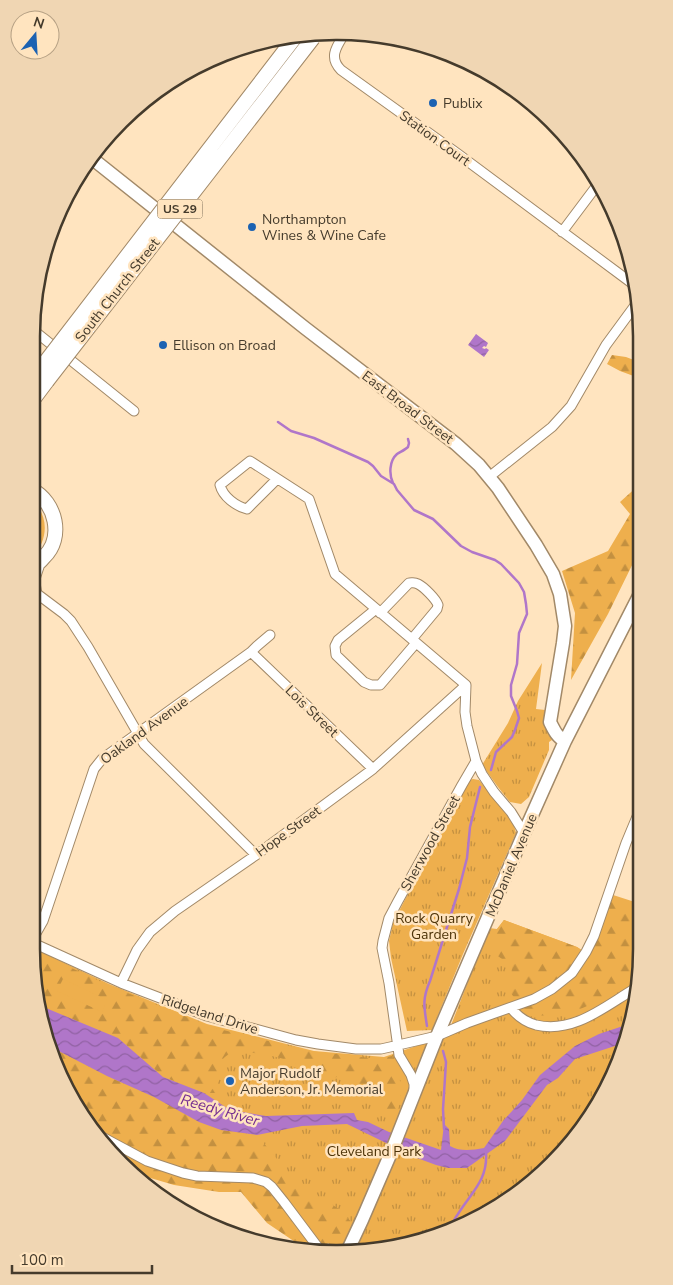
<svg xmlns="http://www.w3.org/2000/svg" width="673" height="1285" font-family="'Nunito Sans',sans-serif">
<defs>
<pattern id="grass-tufts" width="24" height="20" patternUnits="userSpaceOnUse" patternTransform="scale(1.25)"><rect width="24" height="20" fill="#eeaf4d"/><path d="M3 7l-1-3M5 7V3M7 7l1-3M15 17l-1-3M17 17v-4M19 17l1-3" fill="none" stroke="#c39040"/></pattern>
<pattern id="forest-firs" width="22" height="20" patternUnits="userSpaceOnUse" patternTransform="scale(1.25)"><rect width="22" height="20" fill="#eeaf4d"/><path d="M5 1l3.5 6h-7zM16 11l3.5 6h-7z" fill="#c39040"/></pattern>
<pattern id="water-waves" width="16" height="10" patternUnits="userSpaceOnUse" patternTransform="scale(1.25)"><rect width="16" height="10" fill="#b076c9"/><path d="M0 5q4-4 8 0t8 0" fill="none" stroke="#9162a3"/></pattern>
</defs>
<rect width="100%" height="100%" fill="#ffe4bf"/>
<!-- grass -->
<path fill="url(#grass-tufts)" d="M32,501C50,515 48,542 32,557Z
M542,663L536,709L545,710L544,725L552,740L549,742V750L529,797L521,804L510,802L498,787L482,765L508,723L518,701Z
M473,779L479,780C492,796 512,813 516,833L463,954L432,1030L407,1031L391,958L389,941L393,923L466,781Z
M641,904V968L610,1084L552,1165L471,1222L357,1253L335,1251L271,1176L48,1047L31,949V947L109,984L207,1024L314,1051L384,1057L431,1041L446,1038L489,928L497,929L504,920L577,947L589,955L598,937Z"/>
<!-- forest -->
<path fill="url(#forest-firs)" d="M612,355L626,357L639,362V378L620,371L607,364Z
M640,484V549L608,614L571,680L575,613L562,571L608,551L630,514L620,502Z
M610,894L641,904L640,972C626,979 615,989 602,998C584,1010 549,1022 528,1012C523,1010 514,997 510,992L512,966L492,952L497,929L504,920L577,947L589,955L598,937Z
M31,949L108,985L211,1027L310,1051L378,1059L392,1056C401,1074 403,1091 398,1110L391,1113L384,1110L382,1105L377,1102H370L363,1099L356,1086L337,1077L319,1080C314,1076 309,1071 303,1068C282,1055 257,1053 233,1051C230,1054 225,1056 223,1059C216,1068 217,1084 218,1093H204L164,1077L118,1038L41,1006Z
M47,1045L107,1076L154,1097L221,1130L257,1135L296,1182L339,1209L355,1226C340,1237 323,1250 304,1248L267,1223L241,1192H219L174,1185L137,1174L95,1135Z"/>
<!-- garden -->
<path fill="#eeaf4d" d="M63,979L107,1000L102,1012L57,991Z"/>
<!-- water -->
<path fill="url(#water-waves)" d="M476,334L488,343L486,347L484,346L482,348L485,349L486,348L489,350L484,357L468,345Z
M41,1006L118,1038L163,1077L204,1093L230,1110L266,1116L354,1113L357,1120L368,1122L389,1132L441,1150L444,1124L449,1129L450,1146C461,1152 472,1150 484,1148L503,1121L522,1100L540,1075L575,1046L599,1034L626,1025L621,1044L575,1059L558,1078L547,1085L505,1141L467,1168H448L436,1165L417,1158L347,1124L302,1126L257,1135L221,1130L199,1122L154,1097L107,1076L47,1045Z"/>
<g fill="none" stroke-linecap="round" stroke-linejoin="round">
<!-- stream -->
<path stroke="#b076c9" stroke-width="2.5" d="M278,422L291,431L314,438L368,462L373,466L381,476L394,484L397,490L414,510L433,519L461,546L472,552L495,560L501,564L519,583L524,592L526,604L527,614L519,633L517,664L511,685V696L517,711L519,718L515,730L512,737L496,752L491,770
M393,483C389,475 389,461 397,454C400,452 405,450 408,447L409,443L408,439
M427,1026C424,1007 422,999 430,981L459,889L467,858L470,827L480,787
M443,1051L446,1062L443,1109L444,1129
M450,1228C452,1224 455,1218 458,1214C471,1193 488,1180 486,1153"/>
<defs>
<path id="street" d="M345,33C337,46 328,57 341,70L458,154L637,287
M562,232L598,184
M32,329L134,411
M489,477L552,427L571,406L606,345L639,300
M277,479L247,509C236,506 223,497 220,485L250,461L309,499L335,574L466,685L465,712L467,726L476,761L482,774L494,792L511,812L524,833
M32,590L64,614L71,621L88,647L144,744L256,855
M376,609L338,640L335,646L336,655L364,682L371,685H380L416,643
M380,613L409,583C413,583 414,582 418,584C424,587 436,599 438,605L437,609L412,639
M251,652L373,769
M31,942L121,983L207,1016L296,1040L318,1044L356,1049H381L390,1047L437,1036L467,1023L534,999L552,989L572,973L586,952L594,936L626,843L641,807
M31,942L43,921L94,769L102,759L251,652L257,646L270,635
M121,983L137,950L150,932L175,911L256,855L373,769L466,685
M511,1008C518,1017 525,1022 536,1025C574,1034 605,1006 636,988
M414,1091V1084L411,1075L399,1055L389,983L382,948L383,941L389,918L398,901L462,785L476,761
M93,1132L147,1161L183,1173L197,1176L253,1178L266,1182L272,1187L284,1202L320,1250"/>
<path id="secondary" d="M94,160L305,328L456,444L479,465L498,488L536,545L553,574L560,594L565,626L563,643L550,722C554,730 557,737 565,741
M347,1252L362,1220L390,1155L437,1036L524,833L565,741L640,594"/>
<path id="primary" d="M32,401L47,381
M32,567C37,565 40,562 44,557C64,538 56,502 32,490
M34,592L32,580L37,565"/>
</defs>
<!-- street casing -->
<use href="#street" stroke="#a28968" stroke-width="11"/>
<!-- secondary casing -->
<use href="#secondary" stroke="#a28968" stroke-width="15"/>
<!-- primary casing -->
<use href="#primary" stroke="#a28968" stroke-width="16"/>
<!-- street -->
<use href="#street" stroke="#fff" stroke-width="9"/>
<!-- secondary -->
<use href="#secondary" stroke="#fff" stroke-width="12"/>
<!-- primary -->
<use href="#primary" stroke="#fff" stroke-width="14"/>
<defs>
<path id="primary-bridge" d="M37,373L293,40
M47,381L313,38"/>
</defs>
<!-- primary-bridge casing -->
<use href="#primary-bridge" stroke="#a28968" stroke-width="16" stroke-linecap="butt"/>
<!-- primary-bridge -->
<use href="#primary-bridge" stroke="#fff" stroke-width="14"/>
</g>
<!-- markers -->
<g fill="#1c62b2" stroke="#ffe4bf" stroke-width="2">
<circle cx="433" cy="103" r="5"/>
<circle cx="252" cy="227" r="5"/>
<circle cx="163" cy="345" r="5"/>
<circle cx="230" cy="1081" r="5"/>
</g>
<g text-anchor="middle" stroke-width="5" stroke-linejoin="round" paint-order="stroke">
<!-- shield labels -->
<rect fill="#ffe4bf" stroke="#7d6e58" stroke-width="1" x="157.5" y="199.5" width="45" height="19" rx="4"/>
<g font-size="12" font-weight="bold" fill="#453b2c">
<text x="180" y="213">US 29</text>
</g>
<!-- poi labels -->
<g font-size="14" fill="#453b2c" stroke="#ffe4bf" text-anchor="start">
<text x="443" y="108">Publix</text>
<text x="262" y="224">Northampton<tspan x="262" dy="16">Wines &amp; Wine Cafe</tspan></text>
<text x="173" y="350">Ellison on Broad</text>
<text x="240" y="1078">Major Rudolf<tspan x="240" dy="16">Anderson, Jr. Memorial</tspan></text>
</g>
<!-- street labels -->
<g font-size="14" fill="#453b2c" stroke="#ffe4bf">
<text transform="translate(435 138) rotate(36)" y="5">Station Court</text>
<text transform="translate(117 290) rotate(-52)" y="5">South Church Street</text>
<text transform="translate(408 407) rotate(37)" y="5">East Broad Street</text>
<text transform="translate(312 711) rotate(44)" y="5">Lois Street</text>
<text transform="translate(144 730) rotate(-36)" y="5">Oakland Avenue</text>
<text transform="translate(288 831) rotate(-36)" y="5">Hope Street</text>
<text transform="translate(430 843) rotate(-61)" y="5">Sherwood Street</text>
<text transform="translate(511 865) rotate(-67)" y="5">McDaniel Avenue</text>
<text transform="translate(210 1014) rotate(18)" y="5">Ridgeland Drive</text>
</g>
<!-- park labels -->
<g font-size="14" fill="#4e340a" stroke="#ffe4bf">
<text x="434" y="923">Rock Quarry<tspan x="434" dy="16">Garden</tspan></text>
<text x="374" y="1156">Cleveland Park</text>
</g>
<!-- water labels -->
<g font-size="15" font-style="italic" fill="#742c90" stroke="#ffe4bf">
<text transform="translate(220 1110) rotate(16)" y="5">Reedy River</text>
</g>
</g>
<!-- crop -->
<path d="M0 0H673V1285H0ZM336 40H337A296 296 0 0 1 633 336V949A296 296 0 0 1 337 1245H336A296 296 0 0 1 40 949V336A296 296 0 0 1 336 40Z" fill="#f0d6b3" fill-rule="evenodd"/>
<path fill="none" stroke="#453b2c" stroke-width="2.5" d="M336 40H337A296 296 0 0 1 633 336V949A296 296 0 0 1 337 1245H336A296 296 0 0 1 40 949V336A296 296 0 0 1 336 40Z"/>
<!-- north arrow -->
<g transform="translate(35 35) rotate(18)"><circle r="24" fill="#ffe4bf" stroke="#b5a084"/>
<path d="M0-4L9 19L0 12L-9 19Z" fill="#1c62b2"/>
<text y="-8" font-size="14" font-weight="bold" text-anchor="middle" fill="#453b2c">N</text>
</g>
<!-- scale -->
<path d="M12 1265v8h140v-8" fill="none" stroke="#453b2c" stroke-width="2.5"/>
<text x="20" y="1265" font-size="15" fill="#453b2c" stroke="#ffe4bf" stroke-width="4" paint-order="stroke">100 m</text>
</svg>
